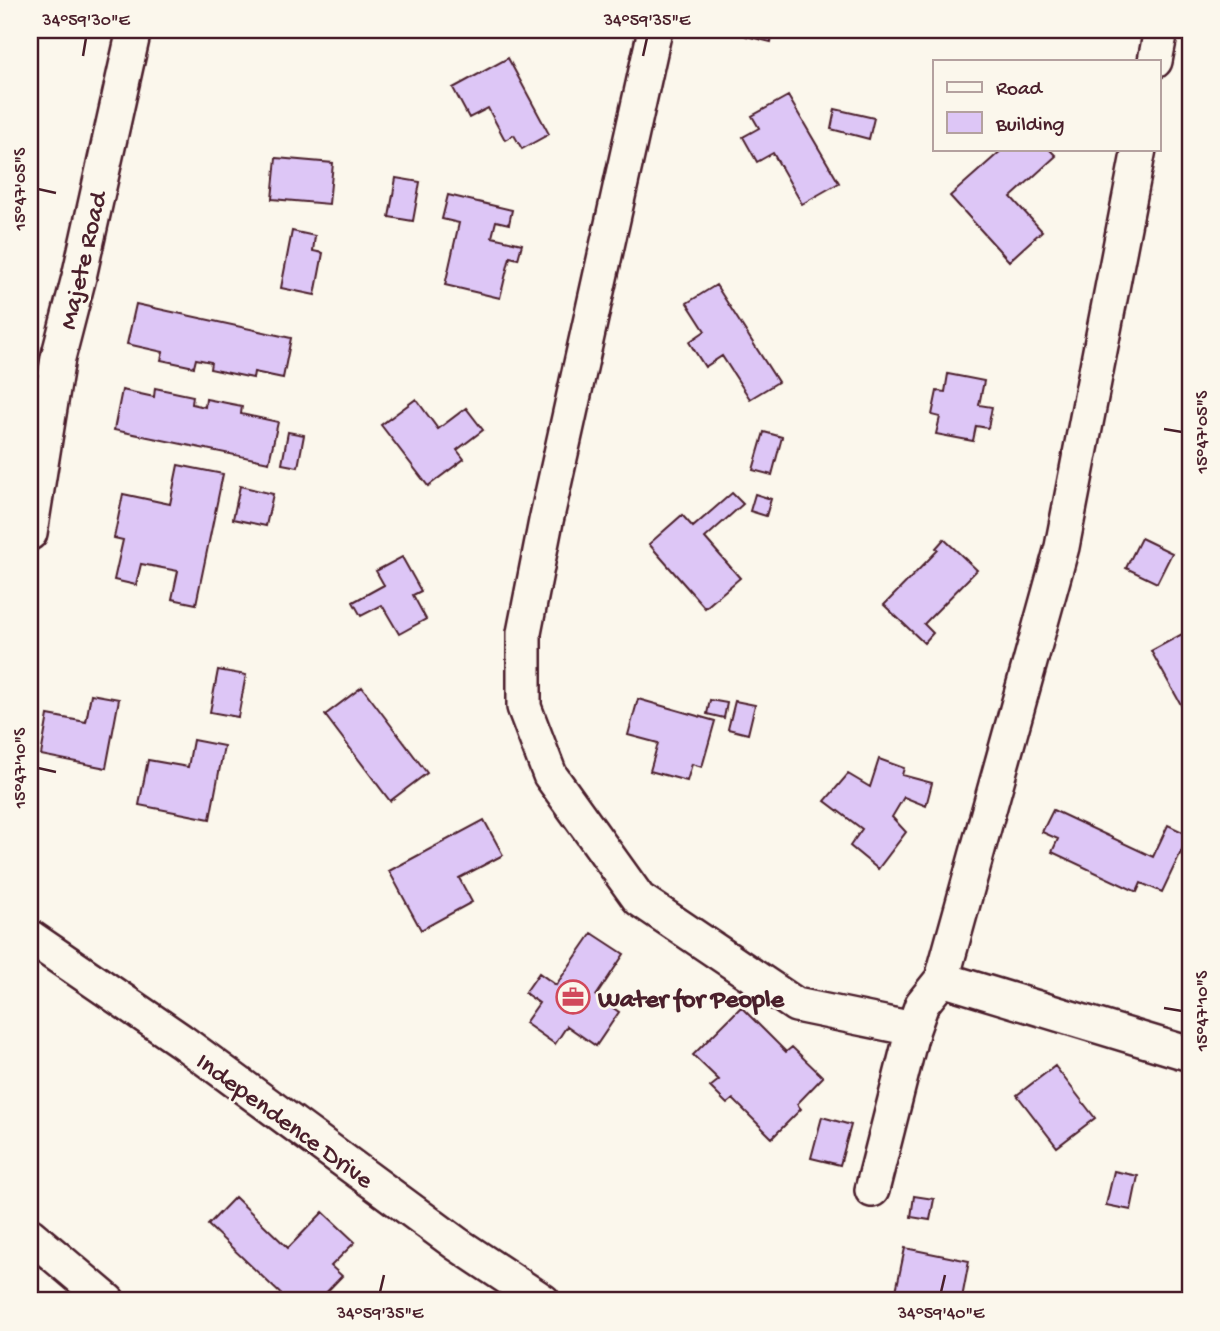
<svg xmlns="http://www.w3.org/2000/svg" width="1220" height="1331" font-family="'Gochi Hand',sans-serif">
<rect width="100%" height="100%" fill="#fbf7ec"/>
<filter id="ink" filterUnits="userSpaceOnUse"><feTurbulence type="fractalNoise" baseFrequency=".0143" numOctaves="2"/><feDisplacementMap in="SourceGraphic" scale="14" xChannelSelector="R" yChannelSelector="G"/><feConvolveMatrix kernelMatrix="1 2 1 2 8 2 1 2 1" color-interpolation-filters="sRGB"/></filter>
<g filter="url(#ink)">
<!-- building -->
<path fill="#ddc6f6" stroke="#4a1f2b" stroke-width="2" d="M747,30H774L771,42L746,36Z
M508,58L549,134L522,149L514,135L505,140L488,108L469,118L453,88Z
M788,96L839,183L802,204L773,153L757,162L743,137L759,128L752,116Z
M835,109L874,118L869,139L831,129Z
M1003,149H1049L1056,156L1011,197L1042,231L1009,261L950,196Z
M276,158L333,163L329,204L272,199Z
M396,178L420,182L413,221L389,217Z
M448,195L512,210L509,224L496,221L492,237L522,244L518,259L510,257L500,298L445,285L459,223L442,219Z
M292,231L315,236L313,251L323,253L315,295L281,288Z
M716,285L778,382L750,399L722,356L705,367L689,342L705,331L687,303Z
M136,304L291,338L283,378L254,372L253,378L210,369L211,362L196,359L194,367L161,360L163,352L127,344Z
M948,374L984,381L979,405L992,407L988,428L976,426L973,441L936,434L940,417L932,415L937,391L945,392Z
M155,388L193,396L192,404L205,407L206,399L242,406L241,414L278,422L269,462L114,430L122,390L154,397Z
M416,399L438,429L466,408L483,430L457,450L464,459L428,486L381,425Z
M288,432L304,435L298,467L282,464Z
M764,432L782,437L772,475L753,470Z
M178,465L223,474L196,604L172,599L178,571L141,564L136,585L114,580L123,540L114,538L123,494L170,504Z
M240,486L273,494L266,526L233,519Z
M732,493L743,504L705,538L740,578L705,608L649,544L682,515L693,527Z
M755,494L771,499L766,516L750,511Z
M1141,538L1172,553L1157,583L1126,568Z
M944,539L977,570L924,624L933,633L924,643L884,605L938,550L936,548Z
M402,557L421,591L413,595L426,619L399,634L382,605L361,616L353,602L384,585L376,571Z
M1182,634L1187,643L1190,641L1189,719L1151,651Z
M218,670L246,675L238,717L210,712Z
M362,687L427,773L390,801L325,715Z
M91,694L119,699L106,768L41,755L48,715L86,722Z
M638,699L715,721L702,767L692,764L687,781L650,771L658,743L628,735Z
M710,700L727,703L724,718L707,714Z
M735,701L755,705L748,734L728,729Z
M193,740L224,746L210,819L139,805L148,760L188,767Z
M879,759L904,768L902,775L932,783L926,806L904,797L892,817L906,832L878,869L850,846L862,829L825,801L848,774L870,787Z
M1053,810L1153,857L1168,825L1189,835L1162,892L1141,883L1137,892L1052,852L1058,839L1042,832Z
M484,820L503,855L459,878L472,902L421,930L389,871Z
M592,933L624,954L596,996L619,1012L596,1046L567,1026L555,1044L525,1023L539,1003L525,993L539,973L556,985Z
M741,1007L786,1052L792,1047L823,1077L797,1104L801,1109L772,1138L733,1099L727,1104L710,1087L719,1080L693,1055Z
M1055,1066L1095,1118L1057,1147L1017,1095Z
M822,1117L851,1125L840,1165L811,1158Z
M1114,1171L1138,1176L1131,1210L1106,1205Z
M914,1196L934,1199L930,1220L911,1217Z
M235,1197L288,1248L323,1212L355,1242L331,1266L342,1276L318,1301H288L208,1225Z
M905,1248L969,1261L962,1298L928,1291L927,1297L896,1291Z"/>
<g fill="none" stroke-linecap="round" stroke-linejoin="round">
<defs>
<path id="minor" d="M655,30L546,521L524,633V707L550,775L639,899L796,1005L913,1029L922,1004L942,979L1062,547L1139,149
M1155,61L1161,30
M30,533L58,358L79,277L134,30
M30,937L180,1040L457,1244L543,1301
M942,979L1190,1054
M872,1190L913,1029
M30,1235L108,1301"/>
</defs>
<!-- minor casing -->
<use href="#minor" stroke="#4a1f2b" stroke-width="38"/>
<!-- minor -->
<use href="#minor" stroke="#fbf7ec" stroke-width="33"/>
</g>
</g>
<!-- ticks -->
<path fill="none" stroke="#4a1f2b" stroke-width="2.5" d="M83,56L86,38M643,56L647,38M38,189L56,193M1164,429L1182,432M38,768L56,772M1164,1008L1182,1011M380,1292L384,1275M941,1292L945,1275"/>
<!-- icons -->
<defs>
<symbol id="office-ring" viewBox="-11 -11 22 22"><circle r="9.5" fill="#fbf7ec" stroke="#d1495b" stroke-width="1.5"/><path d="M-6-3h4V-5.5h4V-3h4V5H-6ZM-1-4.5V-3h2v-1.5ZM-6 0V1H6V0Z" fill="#d1495b"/></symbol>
</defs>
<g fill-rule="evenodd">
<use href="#office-ring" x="554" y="978" width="38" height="38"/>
</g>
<g text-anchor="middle" stroke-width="5" stroke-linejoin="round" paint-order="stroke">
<!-- street labels -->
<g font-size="26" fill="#4a1f2b" stroke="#fbf7ec">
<text transform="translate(81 260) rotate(-77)" y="9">Majete Road</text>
<text transform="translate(286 1119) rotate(36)" y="9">Independence Drive</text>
</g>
<!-- poi labels -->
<g font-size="26" font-weight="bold" fill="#4a1f2b" stroke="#fbf7ec" text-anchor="start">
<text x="598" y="1006">Water for People</text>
</g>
</g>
<!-- margin -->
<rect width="1220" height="1331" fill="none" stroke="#fbf7ec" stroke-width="77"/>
<!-- legend -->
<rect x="933" y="60" width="228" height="91" fill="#fbf7ec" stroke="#b4a19f" stroke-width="2"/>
<rect x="947" y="82" width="35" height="10" fill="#fbf7ec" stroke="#b4a19f" stroke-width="2"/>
<text x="996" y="94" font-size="21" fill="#4a1f2b">Road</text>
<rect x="947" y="112" width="35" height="21" fill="#ddc6f6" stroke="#b4a19f" stroke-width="2"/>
<text x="996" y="130" font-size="21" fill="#4a1f2b">Building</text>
<rect x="38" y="38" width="1144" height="1254" fill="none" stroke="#4a1f2b" stroke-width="2.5"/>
<g font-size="18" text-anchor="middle" fill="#4a1f2b">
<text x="86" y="25">34°59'30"E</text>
<text x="647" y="25">34°59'35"E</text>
<text transform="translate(19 189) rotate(-90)" y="6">15°47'05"S</text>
<text transform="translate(1201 432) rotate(-90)" y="6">15°47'05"S</text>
<text transform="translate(19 768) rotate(-90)" y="6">15°47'10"S</text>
<text transform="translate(1201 1011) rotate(-90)" y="6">15°47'10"S</text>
<text x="380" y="1318">34°59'35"E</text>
<text x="941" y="1318">34°59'40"E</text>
</g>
</svg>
